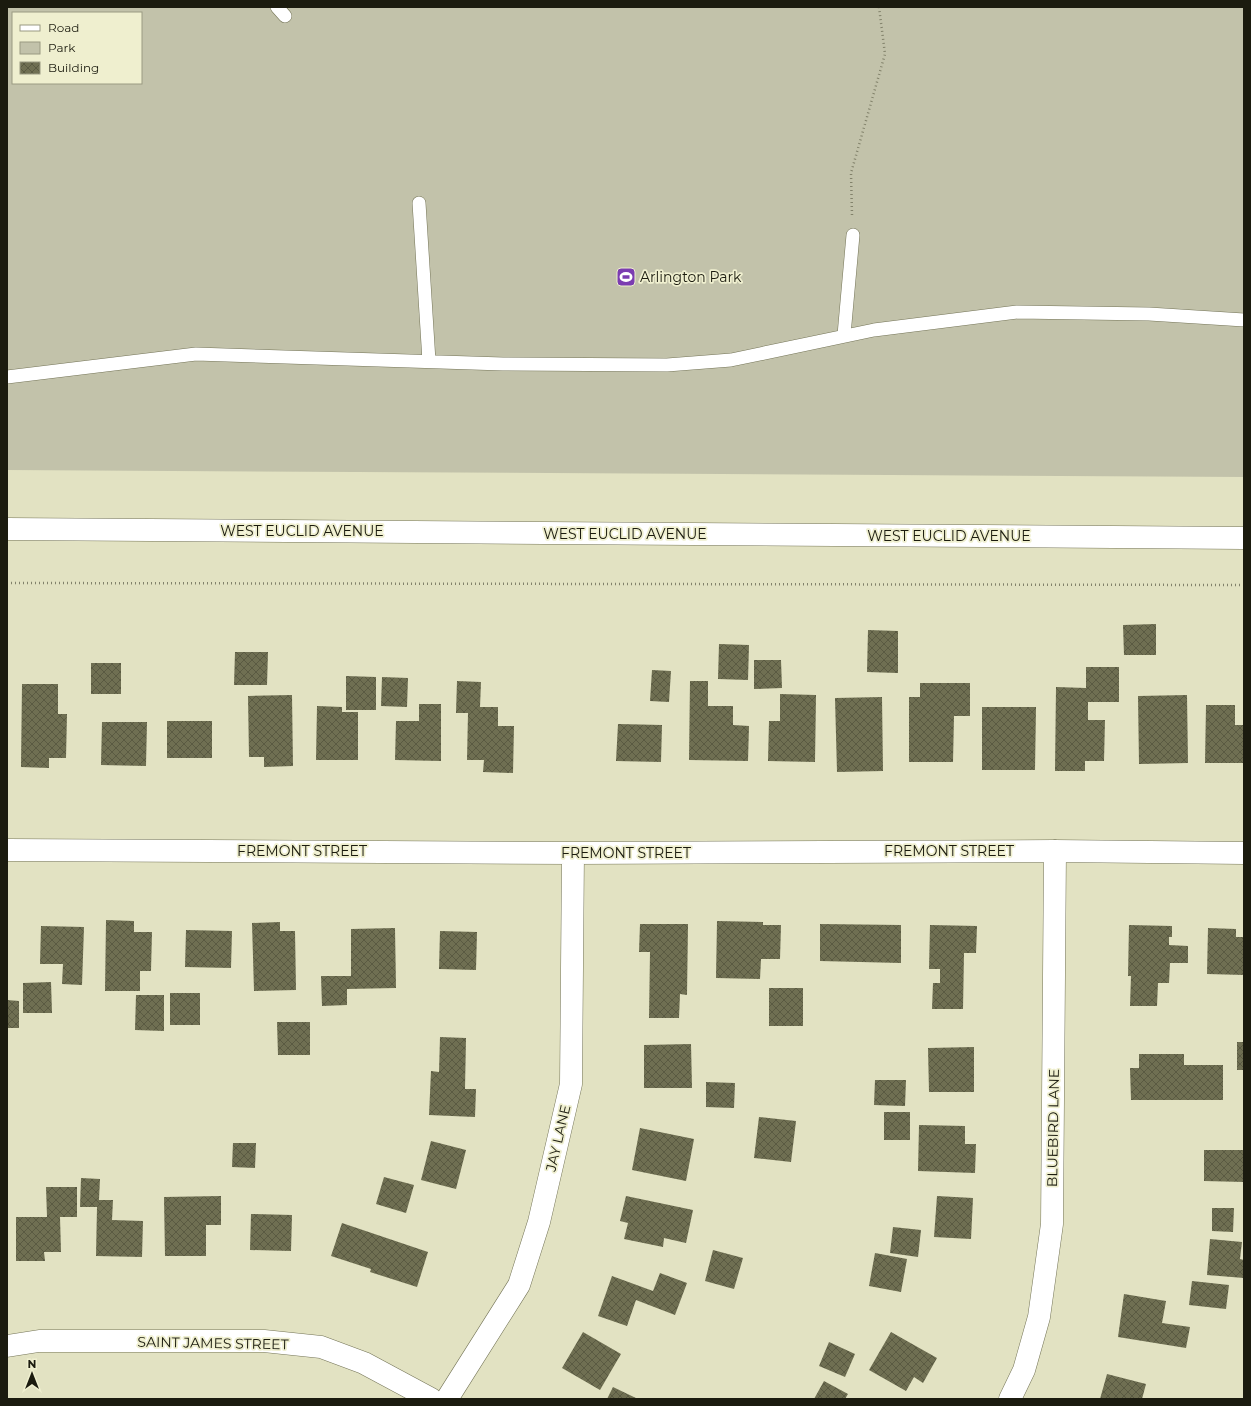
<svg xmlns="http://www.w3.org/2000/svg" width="1251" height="1406" font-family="Montserrat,sans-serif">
<defs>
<pattern id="building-cross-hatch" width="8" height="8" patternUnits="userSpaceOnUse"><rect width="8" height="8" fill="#6f6f52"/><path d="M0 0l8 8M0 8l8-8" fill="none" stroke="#5a5a42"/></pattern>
</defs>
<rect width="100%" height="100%" fill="#e2e2c2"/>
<!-- park -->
<path fill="#c2c2aa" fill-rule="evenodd" d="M7,7H1244V477L7,470ZM13,13H141V83H13Z"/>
<!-- building -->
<path fill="url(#building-cross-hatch)" d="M1156,624V655H1124L1123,625Z
M868,630L898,631V673L867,672Z
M719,644L749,645L748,680L718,679Z
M235,652H268L267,685H234Z
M754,660H781L782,688L754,689Z
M91,663H121V694H91Z
M1086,667H1119V702H1088V720H1105L1104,761H1085V771H1055L1056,687L1086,688Z
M652,670L671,671L669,702L650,701Z
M346,676L376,677V710H346Z
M382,677L408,678L407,707L381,706Z
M457,681L481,682L480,707H498V726H514L513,773L483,772L484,760H467L468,713H456Z
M690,681H708V706H733V725L749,726L748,761L689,760Z
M920,683H970V716H954L953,762H909V697H920Z
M22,684H58V714H67L66,758H49V768L21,767Z
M780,694L816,695L815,762L768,761L769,721H780Z
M292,695L293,766L264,767V757H249L248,696Z
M1187,695L1188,763L1139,764L1138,696Z
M882,697L883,771L837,772L835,698Z
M419,704H441V761L395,760L396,721H419Z
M1206,705H1235V725H1244V763H1205Z
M317,706L342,707V712H358V760H316Z
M982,707H1036L1035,770H982Z
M167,721H212V758H167Z
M102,722H147L146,766L101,765Z
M618,724L662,725L661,762L616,761Z
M106,920L134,921V932H152L151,971H140V991H105Z
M717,921L763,922V925H781L780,959H761L760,979L716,978Z
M280,922V931H295L296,990L254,991L252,923Z
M640,924H688L687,995L680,994L679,1018H649L650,952H639Z
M820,924L901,925V963L820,961Z
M930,925L977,926L976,953H964L963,1009H932L933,983H940V969H929Z
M1129,925L1172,926V937H1169V945L1188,946V963H1170L1169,983H1158L1157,1006H1130L1131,976H1128Z
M41,926L84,927L82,985L62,984L63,964H40Z
M395,928L396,988L347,989V1005L322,1006L321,976H351V929Z
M1208,928L1236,929V937H1244V975L1207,974Z
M186,930L232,931L231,968L185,967Z
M440,931L477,932L476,970L439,969Z
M51,982L52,1013H23V983Z
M769,988H803V1026H769Z
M170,993H200V1025H170Z
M136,995H164V1031L135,1030Z
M7,1000L19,1001V1028H7Z
M277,1022H310V1055H278Z
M440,1037L466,1038L465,1089H476L475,1117L429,1115L431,1071L439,1072Z
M1237,1042H1244V1070H1237Z
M691,1044L692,1088H644V1045Z
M974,1047V1092H929L928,1048Z
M1139,1054H1184V1065H1223V1100H1131L1130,1068H1139Z
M875,1080H906L905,1106L874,1105Z
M706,1082L735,1083L734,1108L706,1107Z
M884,1112H910V1140H884Z
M759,1117L796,1121L791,1162L754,1158Z
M919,1125L965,1126V1144H976L975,1173L918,1171Z
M640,1128L694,1139L686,1181L632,1170Z
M431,1141L466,1150L456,1189L421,1180Z
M233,1143H256L255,1168L232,1167Z
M1204,1150H1244V1182L1204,1181Z
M384,1177L414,1185L406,1213L376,1204Z
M81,1178L100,1179L99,1200H113L112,1220L143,1221L142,1257L96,1256L97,1207H80Z
M46,1187H77V1217H60L61,1252H44L45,1261H16V1217H47Z
M221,1196V1225H206V1256H165L164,1197Z
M626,1196L693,1210L686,1243L664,1238L663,1247L624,1239L628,1223L620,1221Z
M937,1196L973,1198L971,1239L934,1237Z
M1212,1208H1234L1233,1232L1212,1231Z
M251,1214L292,1215L291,1251L250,1250Z
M342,1223L428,1252L417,1287L370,1272L371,1269L331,1256Z
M893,1227L921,1230L918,1257L890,1253Z
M1210,1239L1242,1242L1240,1259L1244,1260V1278L1207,1275Z
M713,1250L743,1258L734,1289L705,1281Z
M875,1253L907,1259L901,1292L869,1286Z
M660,1273L687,1283L675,1315L636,1300L627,1326L598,1316L612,1276L653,1291Z
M1192,1281L1229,1285L1226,1309L1189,1305Z
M1124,1294L1166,1301L1162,1323L1190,1327L1186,1348L1118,1337Z
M583,1332L621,1354L600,1390L562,1368Z
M891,1332L937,1358L923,1383L914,1377L906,1391L869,1370Z
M829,1342L855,1354L845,1377L819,1366Z
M1107,1374L1146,1384L1142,1399H1100Z
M824,1381L848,1394L845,1399H814Z
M613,1387L638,1399H607Z"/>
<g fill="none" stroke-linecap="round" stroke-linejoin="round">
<defs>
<path id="service" d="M277,7L285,16
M419,203L429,361
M844,335L853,235
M7,377L196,354L503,364L667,365L731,360L874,330L1017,312L1149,314L1244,320"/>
<path id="minor" d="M7,850L573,853L1055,851L1244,853
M7,1346L39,1341H264L321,1347L364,1363L431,1399
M447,1399L519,1285L539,1222L571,1084L573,853
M1010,1399L1024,1370L1039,1317L1052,1224L1055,851"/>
<path id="secondary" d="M7,529L1244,538"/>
</defs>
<!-- service casing -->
<use href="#service" stroke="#747457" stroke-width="14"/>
<!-- minor casing -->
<use href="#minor" stroke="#747457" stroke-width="23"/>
<!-- secondary casing -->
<use href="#secondary" stroke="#747457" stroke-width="23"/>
<!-- path -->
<path stroke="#82826b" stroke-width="2.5" stroke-dasharray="1 3" stroke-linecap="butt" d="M852,215L851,173L885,54L879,7
M7,583L1244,585"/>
<!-- service -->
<use href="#service" stroke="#fff" stroke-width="13"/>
<!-- minor -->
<use href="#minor" stroke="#fff" stroke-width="22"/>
<!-- secondary -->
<use href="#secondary" stroke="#fff" stroke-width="22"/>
</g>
<!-- icons -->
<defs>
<symbol id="stadium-square" viewBox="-11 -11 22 22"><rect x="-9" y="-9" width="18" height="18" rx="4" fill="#7b3cb1" stroke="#efefcf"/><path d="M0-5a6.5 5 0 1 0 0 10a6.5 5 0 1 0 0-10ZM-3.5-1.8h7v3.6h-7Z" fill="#fff"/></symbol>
</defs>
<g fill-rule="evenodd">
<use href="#stadium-square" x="615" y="266" width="22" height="22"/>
</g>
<g text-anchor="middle" stroke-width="3.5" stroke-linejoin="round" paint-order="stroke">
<!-- poi labels -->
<g font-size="14" fill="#1b1b0f" stroke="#efefcf" text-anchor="start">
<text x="640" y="282">Arlington Park</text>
</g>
<!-- street labels -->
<g font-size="14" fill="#1b1b0f" stroke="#efefcf">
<text x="302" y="536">WEST EUCLID AVENUE</text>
<text x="625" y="539">WEST EUCLID AVENUE</text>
<text x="949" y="541">WEST EUCLID AVENUE</text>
<text x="302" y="856">FREMONT STREET</text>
<text x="949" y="856">FREMONT STREET</text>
<text x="626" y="858">FREMONT STREET</text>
<text transform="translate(1053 1128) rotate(-89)" y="5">BLUEBIRD LANE</text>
<text transform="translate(558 1138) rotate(-77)" y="5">JAY LANE</text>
<text transform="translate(213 1343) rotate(1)" y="5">SAINT JAMES STREET</text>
</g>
</g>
<!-- border -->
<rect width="1251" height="1406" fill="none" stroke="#1b1b0f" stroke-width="16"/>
<!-- legend -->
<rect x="12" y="12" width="130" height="72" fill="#efefcf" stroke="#9a9a82"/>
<rect x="20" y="25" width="20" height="6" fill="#ffffff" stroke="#9a9a82"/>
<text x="48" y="32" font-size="12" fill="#1b1b0f">Road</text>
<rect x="20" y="42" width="20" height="12" fill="#c2c2aa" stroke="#9a9a82"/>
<text x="48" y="52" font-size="12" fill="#1b1b0f">Park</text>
<rect x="20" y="62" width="20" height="12" fill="url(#building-cross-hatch)" stroke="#9a9a82"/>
<text x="48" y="72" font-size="12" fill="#1b1b0f">Building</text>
<!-- north arrow -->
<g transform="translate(32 1374)" stroke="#efefcf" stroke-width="3" paint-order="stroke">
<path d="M0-3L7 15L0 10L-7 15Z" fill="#1b1b0f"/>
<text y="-6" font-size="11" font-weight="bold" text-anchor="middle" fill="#1b1b0f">N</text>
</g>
</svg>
